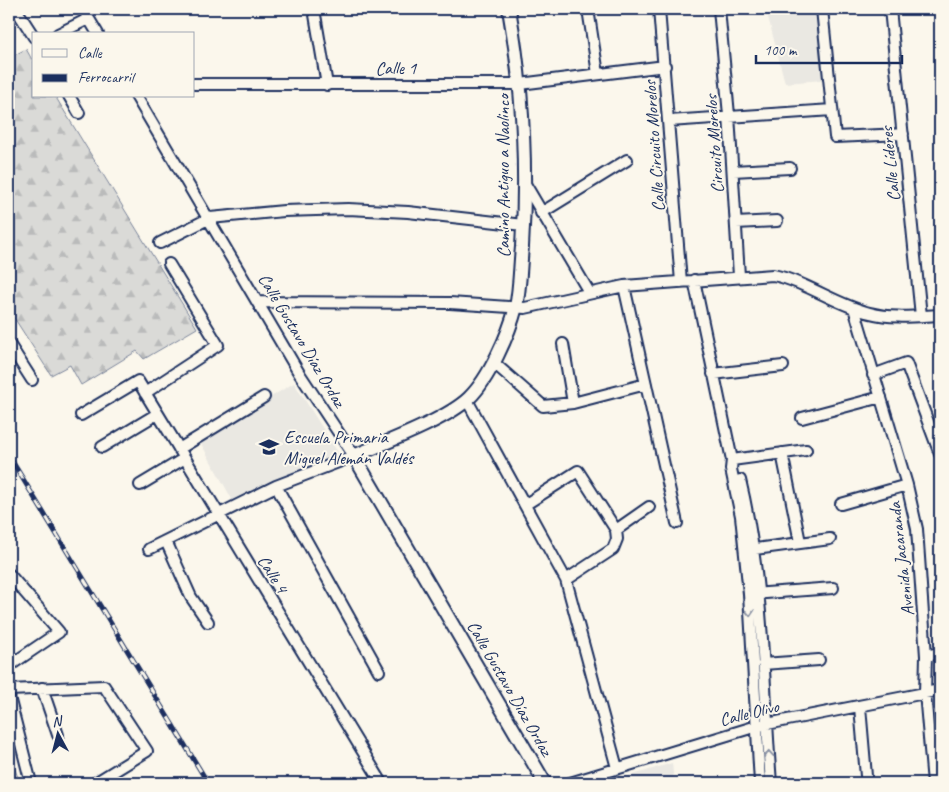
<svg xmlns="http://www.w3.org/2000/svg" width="949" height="792" font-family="Caveat,sans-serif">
<defs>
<pattern id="forest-firs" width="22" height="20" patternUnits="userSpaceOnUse" patternTransform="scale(1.25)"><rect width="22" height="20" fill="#dadad7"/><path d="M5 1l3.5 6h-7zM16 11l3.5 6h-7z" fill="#babbbb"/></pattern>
</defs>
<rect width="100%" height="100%" fill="#fbf7ec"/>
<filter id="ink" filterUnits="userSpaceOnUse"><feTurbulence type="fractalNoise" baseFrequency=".02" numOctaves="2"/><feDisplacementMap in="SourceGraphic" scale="10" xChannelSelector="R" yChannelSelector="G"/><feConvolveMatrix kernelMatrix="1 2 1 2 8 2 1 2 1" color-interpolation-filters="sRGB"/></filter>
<g filter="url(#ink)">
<!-- built -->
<path fill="#eae8e2" d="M766,9H817L823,80L785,83Z
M294,383L339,454L233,501L199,440Z
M932,696L940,697V783H938Z
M672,763L674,783H607Z"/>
<!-- forest -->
<path fill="url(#forest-firs)" stroke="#7a849a" d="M26,49L34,63V96H55L197,328L144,359L137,351L81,385L70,365L51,375L9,310V58Z
M9,753L20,783H9Z"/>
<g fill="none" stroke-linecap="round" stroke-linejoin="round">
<defs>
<path id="minor" d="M16,9L34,37
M83,9L98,34
M314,9L327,85
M588,9L598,74
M659,9L681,282
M719,9L729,115L739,276
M822,9L835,137L903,134
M890,9L921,316
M58,34L88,19
M194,84H520L665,66
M69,96L79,113
M136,96L299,373L354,456L276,486L149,549
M669,121L832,110
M733,171L790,168
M524,182L589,292
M541,213L627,160
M736,223L777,221
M160,243L210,218L284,211L348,209L408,212L523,225
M694,280L732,460L731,469L741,516L749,594L760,783
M624,286L677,523
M258,302L450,303L525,308L624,286L773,275C807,282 836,305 870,313C893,319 917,316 940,315
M854,308L907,485L917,529L926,656L925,693L933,783
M9,344L32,380
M563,344L573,403
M494,363L543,406L573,403L646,384
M713,374L783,366
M873,375L906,363L940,454
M145,393L218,345L169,264
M467,400L566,580L617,768
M81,415L138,381L382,783
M802,418L881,397
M102,447L157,414
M179,449L264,397
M782,453L800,542
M732,460L806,450
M740,480C764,579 763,682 771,783
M140,485L185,458
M276,486L379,671
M526,504L578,471L616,530
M841,504L907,485
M166,541L191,597L208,622
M748,550L830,539
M9,574L59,632L9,666
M566,580L613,549L617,539L616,530L649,507
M752,594L833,588
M926,656L940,653
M763,664L819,660
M42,688L58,735
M9,690L104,686L147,751L95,783
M9,697L31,783
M860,707L866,776
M570,783L757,726L940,690"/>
<path id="major" d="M509,9C523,87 527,168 522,247C520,267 520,288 516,307C509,334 489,379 469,398C446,420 386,442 354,456L545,783"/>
</defs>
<!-- minor casing -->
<use href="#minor" stroke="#1b2f5e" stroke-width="14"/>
<!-- major casing -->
<use href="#major" stroke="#1b2f5e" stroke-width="16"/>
<!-- minor -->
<use href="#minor" stroke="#fbf7ec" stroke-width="10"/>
<!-- major -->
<use href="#major" stroke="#fbf7ec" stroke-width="12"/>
<defs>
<path id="rail" d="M9,456L208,783"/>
</defs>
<!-- rail casing -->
<use href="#rail" stroke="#1b2f5e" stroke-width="5"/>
<!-- rail -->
<use href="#rail" stroke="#fbf7ec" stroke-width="3" stroke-dasharray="9" stroke-linecap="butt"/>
</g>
<!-- one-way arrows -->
<defs><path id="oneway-chevron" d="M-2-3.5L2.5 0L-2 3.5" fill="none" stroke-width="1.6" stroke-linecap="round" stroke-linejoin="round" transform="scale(1.25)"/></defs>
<g stroke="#8b93a5">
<use href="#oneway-chevron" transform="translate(750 613) rotate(87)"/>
<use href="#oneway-chevron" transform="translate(769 754) rotate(-95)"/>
</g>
</g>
<!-- icons -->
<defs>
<symbol id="school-bare" viewBox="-9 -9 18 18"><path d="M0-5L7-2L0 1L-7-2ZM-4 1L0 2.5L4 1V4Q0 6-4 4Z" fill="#1b2f5e" stroke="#fbf7ec" stroke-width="2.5" paint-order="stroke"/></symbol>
</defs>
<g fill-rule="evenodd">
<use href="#school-bare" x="255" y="433" width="28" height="28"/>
</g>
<g text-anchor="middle" stroke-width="4" stroke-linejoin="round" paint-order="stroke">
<!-- street labels -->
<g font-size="18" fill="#1b2f5e" stroke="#fbf7ec">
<text x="396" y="74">Calle 1</text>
<text transform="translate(714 144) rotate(-94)" y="6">Circuito Morelos</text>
<text transform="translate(654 146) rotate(-94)" y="6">Calle Circuito Morelos</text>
<text transform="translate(890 164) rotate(-96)" y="6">Calle Líderes</text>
<text transform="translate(503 176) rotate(-90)" y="6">Camino Antiguo a Naolinco</text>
<text transform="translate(302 340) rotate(59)" y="6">Calle Gustavo Díaz Ordaz</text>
<text transform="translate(901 559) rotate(-97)" y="6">Avenida Jacaranda</text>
<text transform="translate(273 574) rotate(58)" y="6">Calle 4</text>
<text transform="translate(510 688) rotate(60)" y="6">Calle Gustavo Díaz Ordaz</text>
<text transform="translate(749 713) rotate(-14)" y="6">Calle Olivo</text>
</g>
<!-- poi labels -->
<g font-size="18" fill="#1b2f5e" stroke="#fbf7ec" text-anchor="start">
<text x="284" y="443">Escuela Primaria<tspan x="284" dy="21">Miguel Alemán Valdés</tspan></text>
</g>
</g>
<!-- margin -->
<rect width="949" height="792" fill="none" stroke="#fbf7ec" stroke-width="30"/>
<rect x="15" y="15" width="919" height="762" fill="none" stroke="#1b2f5e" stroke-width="2" filter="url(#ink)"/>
<!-- legend -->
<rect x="32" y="32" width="162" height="65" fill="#fbf7ec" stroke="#a1a7b3"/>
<rect x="42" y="49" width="25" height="8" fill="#fbf7ec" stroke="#a1a7b3"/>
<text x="78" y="58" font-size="15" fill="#1b2f5e">Calle</text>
<rect x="42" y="74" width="25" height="8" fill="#1b2f5e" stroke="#a1a7b3"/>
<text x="78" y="82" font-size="15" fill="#1b2f5e">Ferrocarril</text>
<!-- north arrow -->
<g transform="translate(58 734) rotate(353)" stroke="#fbf7ec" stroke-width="4" paint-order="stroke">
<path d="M0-4L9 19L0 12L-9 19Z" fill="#1b2f5e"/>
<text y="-8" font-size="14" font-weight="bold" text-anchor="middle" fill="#1b2f5e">N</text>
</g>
<!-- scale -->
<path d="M756 55v8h146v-8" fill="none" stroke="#1b2f5e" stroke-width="2.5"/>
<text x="764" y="55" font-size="15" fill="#1b2f5e" stroke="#fbf7ec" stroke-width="4" paint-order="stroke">100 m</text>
</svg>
